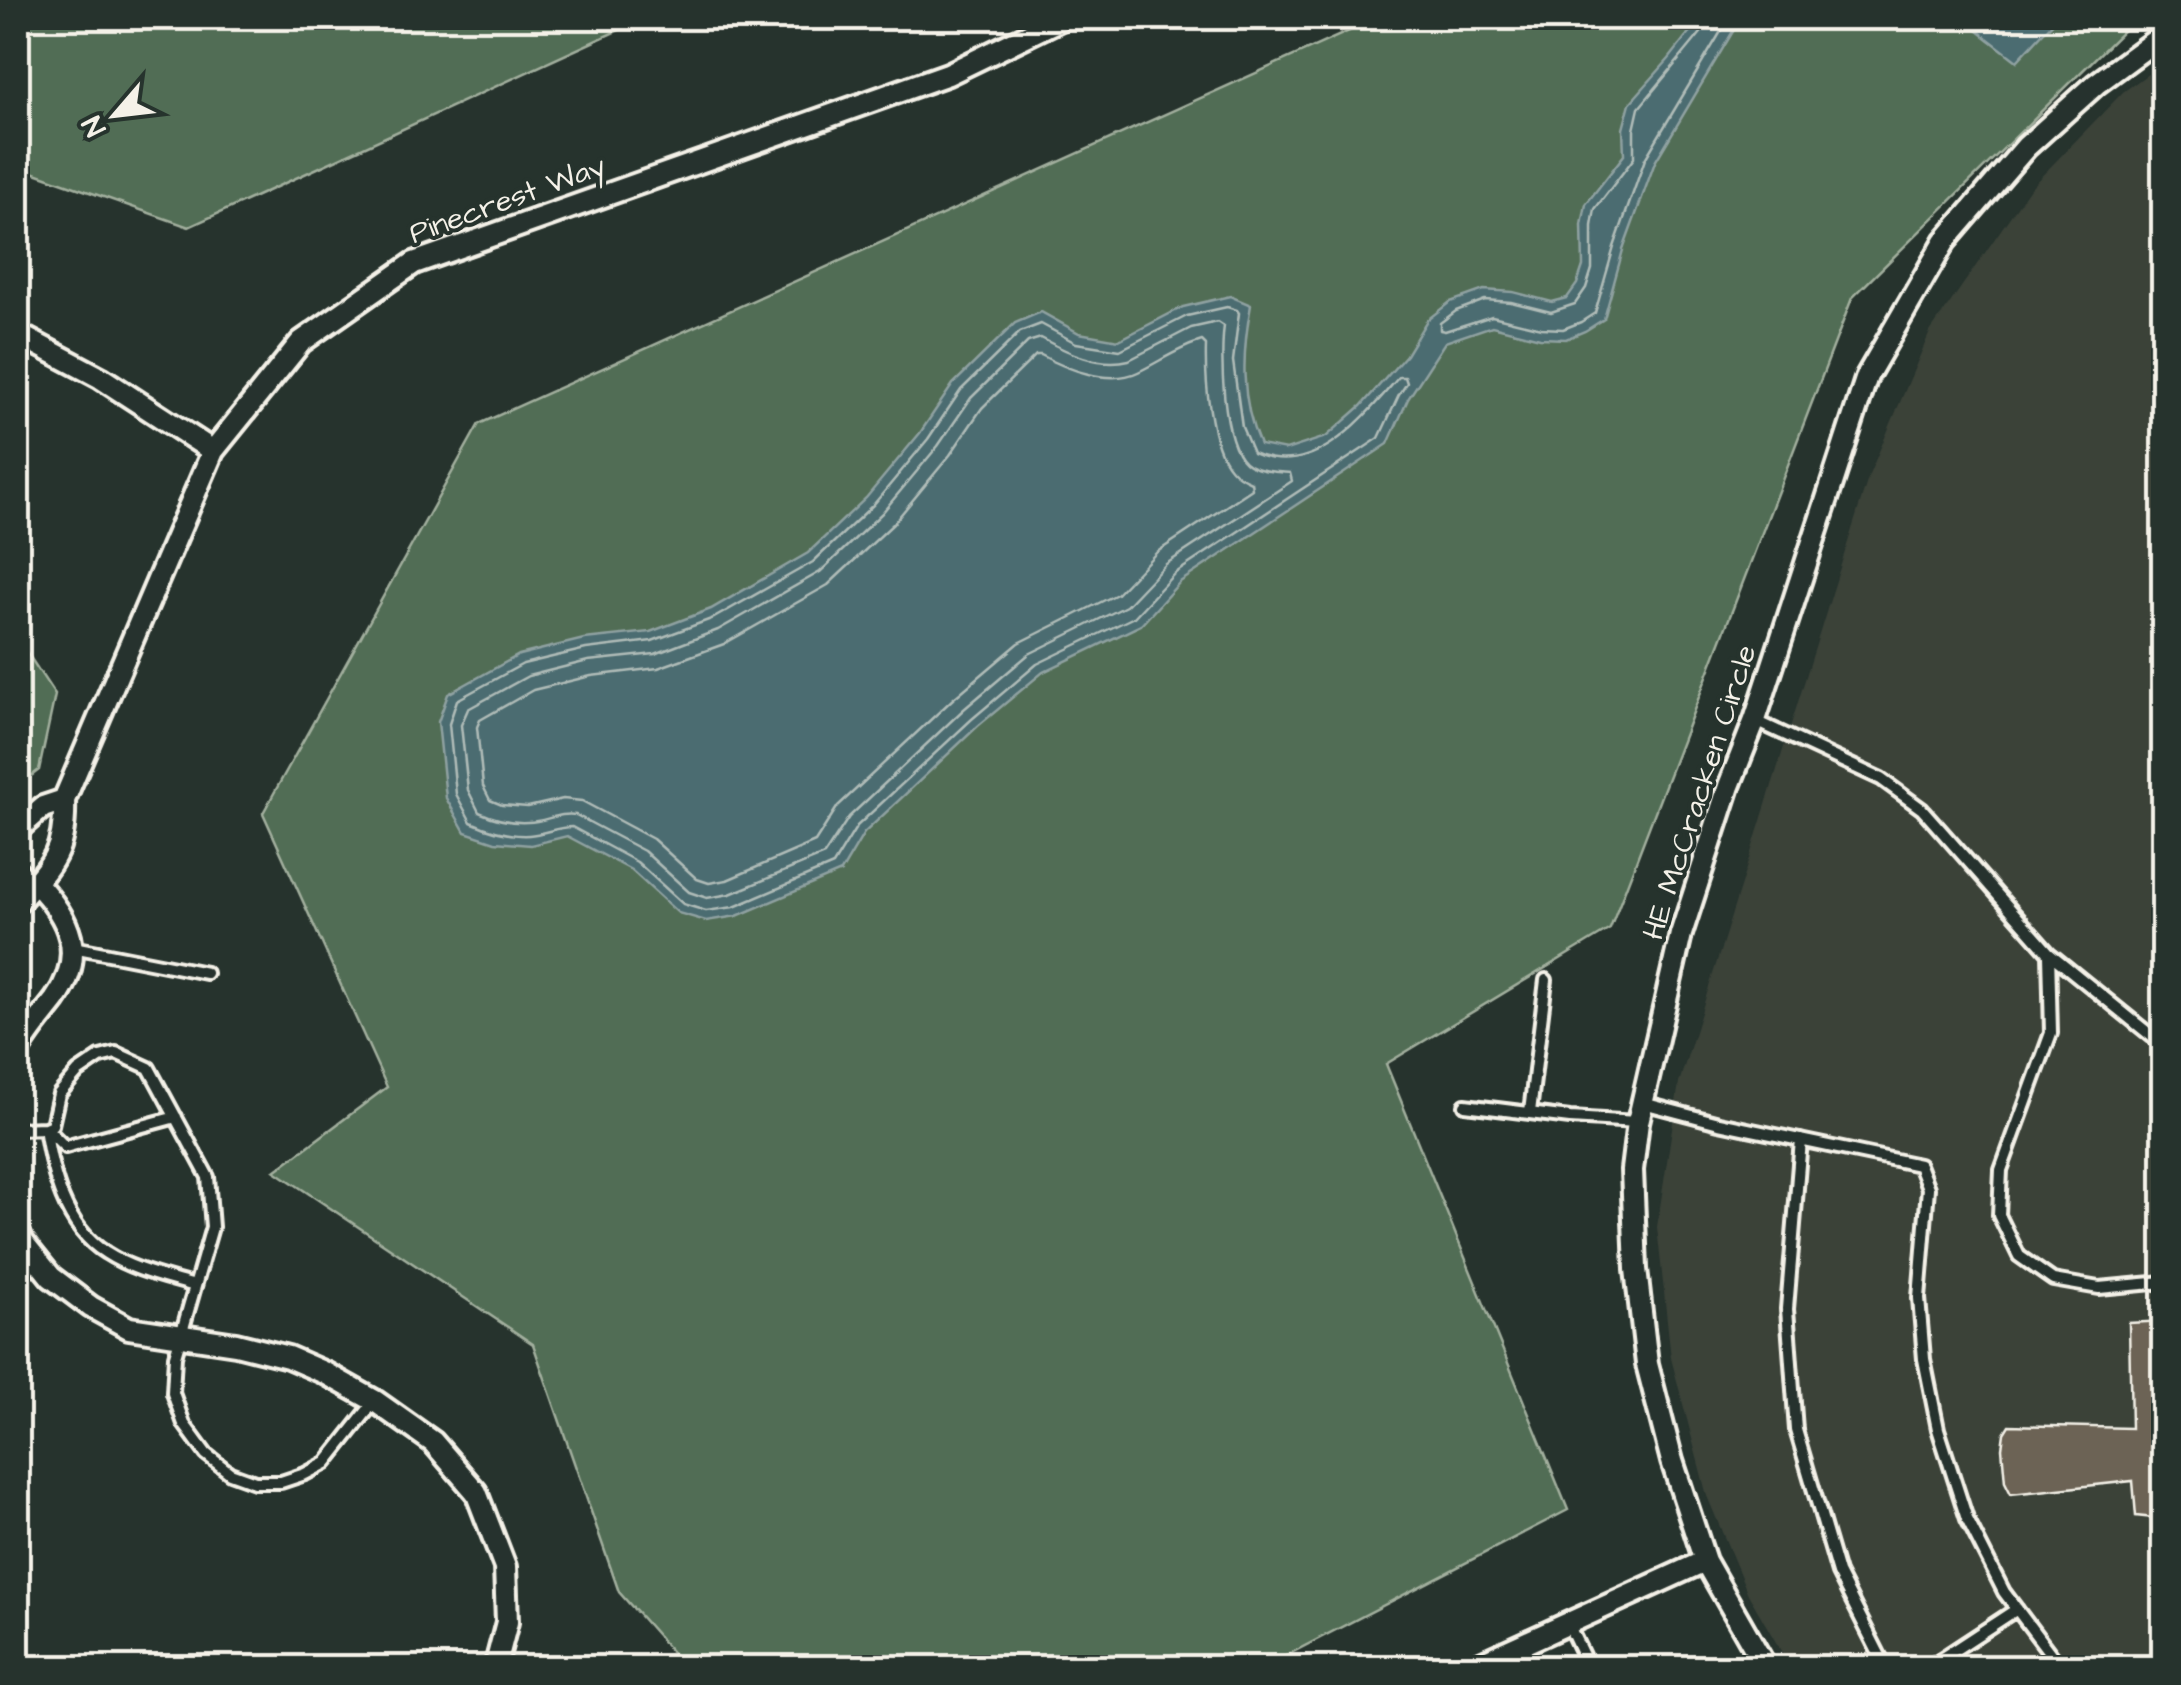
<svg xmlns="http://www.w3.org/2000/svg" width="2181" height="1685" font-family="'Architects Daughter',sans-serif">
<rect width="100%" height="100%" fill="#26332d"/>
<filter id="ink" filterUnits="userSpaceOnUse"><feTurbulence type="fractalNoise" baseFrequency=".01" numOctaves="2"/><feDisplacementMap in="SourceGraphic" scale="20" xChannelSelector="R" yChannelSelector="G"/><feConvolveMatrix kernelMatrix="1 2 1 2 8 2 1 2 1" color-interpolation-filters="sRGB"/></filter>
<g filter="url(#ink)">
<!-- built -->
<path fill="#3b4239" d="M2163,63V1667L1791,1668L1748,1594L1707,1496L1671,1358L1657,1227L1679,1083L1869,475L1930,332L2030,188L2123,92Z"/>
<!-- green -->
<path fill="#516d54" stroke="#a2af9e" stroke-width="2.5" d="M18,18H645L189,227L18,167Z
M1378,18H2136L1852,298L1610,929L1386,1064L1568,1510L1264,1667H685L619,1592L533,1344L275,1171L387,1087L263,813L479,424Z
M18,639L55,695L39,770L18,786Z"/>
<!-- water -->
<path fill="#4b6c71" stroke="#8fa1a1" stroke-width="2.5" d="M1701,18H1741L1655,162L1623,250L1604,319L1585,331L1566,339L1540,338L1492,326L1445,342L1408,399L1388,444L1180,582L1141,625L1043,672L978,726L864,833L841,872L737,916L706,921L678,913L631,870L567,836L531,845L495,842L465,832L446,798L438,722L448,694L519,655L584,639L650,632L711,609L808,553L866,498L920,433L953,384L1015,323L1041,312L1079,333L1119,340L1183,307L1230,296L1251,305C1242,353 1240,400 1260,445L1286,450L1326,437L1361,406L1406,355L1427,320L1450,302L1484,290L1513,292L1552,302L1567,298L1577,284L1583,266L1582,225L1586,204L1624,155L1623,129L1630,103L1669,59Z
M1955,18H2057L2017,61L1969,24Z"/>
<g fill="none" stroke-linecap="round" stroke-linejoin="round">
<!-- shore -->
<path stroke="#b0bcb8" stroke-width="2.5" d="M1708,18L1705,28L1639,108L1634,130V158L1595,209L1592,226V269L1586,288L1575,304L1551,312L1511,302L1485,300L1456,311L1440,323V330L1445,331L1492,316L1541,328L1563,329L1581,322L1595,313L1614,247L1645,159L1729,18
M1227,307L1237,310L1239,313L1233,361L1242,427L1253,453C1315,480 1363,418 1399,377H1405L1407,383L1399,395L1379,438L1174,574L1134,617L1037,664L972,719L857,826L833,865L734,907L706,911L683,904L637,862L572,827C557,827 544,834 529,835C510,836 488,830 471,822L456,794L449,724L457,700L523,664L586,649L652,641L714,618L813,562L874,504L928,439L961,390L1020,332L1041,324L1076,343L1120,350L1187,316Z
M1218,322L1224,326C1220,355 1222,441 1245,462C1255,471 1276,472 1290,473L1292,481L1166,564L1126,606L1029,654L964,709L849,817L824,855L730,894L707,898L689,892L644,851L576,815C559,812 545,822 528,822C511,823 494,819 479,812L468,790L461,725L468,709L528,676L588,661L655,654L718,630L820,572L882,513L938,446L971,398L1028,342L1041,338C1067,352 1099,368 1129,360L1191,328Z
M1202,341L1206,345C1205,378 1209,444 1231,469C1237,476 1244,479 1251,482L1252,489L1157,552L1117,594L1019,643L954,698L838,806L815,842L727,880L709,883L697,879L653,839L582,801L563,799L528,807L502,805L490,800L483,786L477,727L480,720L533,690L591,676L658,668L724,644L828,585L893,524L950,455L982,408L1036,355H1041C1066,369 1110,386 1138,372C1159,362 1180,347 1202,341Z"/>
</g>
<!-- building -->
<path fill="#6c6455" stroke="#f4f1e8" stroke-width="2.5" d="M2164,1321V1519L2136,1516L2133,1481L2011,1494L2005,1482L2002,1448L2004,1433L2009,1425L2131,1428L2129,1323Z"/>
<g fill="none" stroke-linecap="round" stroke-linejoin="round">
<defs>
<path id="service" d="M1756,721L1881,779L1922,809L2049,953L2164,1046
M18,865L35,882
M73,947L206,973
M2049,953L2051,1033L2001,1170L1999,1215L2019,1256L2053,1280L2099,1288L2164,1282
M1643,1103L1719,1123L1919,1165L1928,1188L1919,1298L1924,1359L1938,1429L1967,1519L2004,1592L2061,1668
M1465,1105L1570,1118L1637,1122
M1530,1112L1546,980
M45,1128C52,1172 64,1227 106,1253C132,1270 165,1277 195,1286
M46,1128L65,1147L176,1117
M18,1129L45,1128L52,1125L59,1094L78,1072L100,1057L116,1053L149,1068L208,1177L212,1227L175,1356L173,1393L184,1424L206,1454L230,1473L255,1482H281L305,1474L326,1463L375,1401
M1801,1140L1787,1309L1796,1430L1838,1573L1886,1668
M1568,1624L1589,1668
M1927,1668L2017,1609"/>
<path id="minor" d="M18,334L101,378L213,451
M18,829L43,807L64,800
M18,902C52,865 66,852 64,800L213,451L301,342L414,263L948,74L1063,18
M18,1051C28,1032 42,1017 55,1000C87,955 70,918 35,882
M18,1231L22,1241L51,1277L91,1307L129,1328L236,1344L288,1357L325,1373L375,1401L433,1442L476,1492L505,1567L507,1622L495,1668
M1470,1668L1705,1561
M1766,1668L1705,1561L1672,1461L1647,1364L1636,1269L1632,1170L1638,1122L1681,934L1729,786L1755,720L1867,376L1945,241L2026,147L2096,84L2164,34"/>
</defs>
<!-- service casing -->
<use href="#service" stroke="#f4f1e8" stroke-width="18"/>
<!-- minor casing -->
<use href="#minor" stroke="#f4f1e8" stroke-width="28"/>
<!-- service -->
<use href="#service" stroke="#26332d" stroke-width="10"/>
<!-- minor -->
<use href="#minor" stroke="#26332d" stroke-width="20"/>
</g>
</g>
<g text-anchor="middle" stroke-width="8" stroke-linejoin="round" paint-order="stroke">
<!-- street labels -->
<g font-size="30" fill="#f4f1e8" stroke="#26332d">
<text transform="translate(507 199) rotate(-20)" y="10">Pinecrest Way</text>
<text transform="translate(1699 792) rotate(-72)" y="10">HE McCracken Circle</text>
</g>
</g>
<!-- margin -->
<rect width="2181" height="1685" fill="none" stroke="#26332d" stroke-width="60"/>
<rect x="30" y="30" width="2121" height="1625" fill="none" stroke="#f4f1e8" stroke-width="4" filter="url(#ink)"/>
<!-- north arrow -->
<g transform="translate(115 115) rotate(242)" stroke="#26332d" stroke-width="8" paint-order="stroke">
<path d="M0-8L18 38L0 25L-18 38Z" fill="#f4f1e8"/>
<text y="-15" font-size="28" font-weight="bold" text-anchor="middle" fill="#f4f1e8">N</text>
</g>
</svg>
